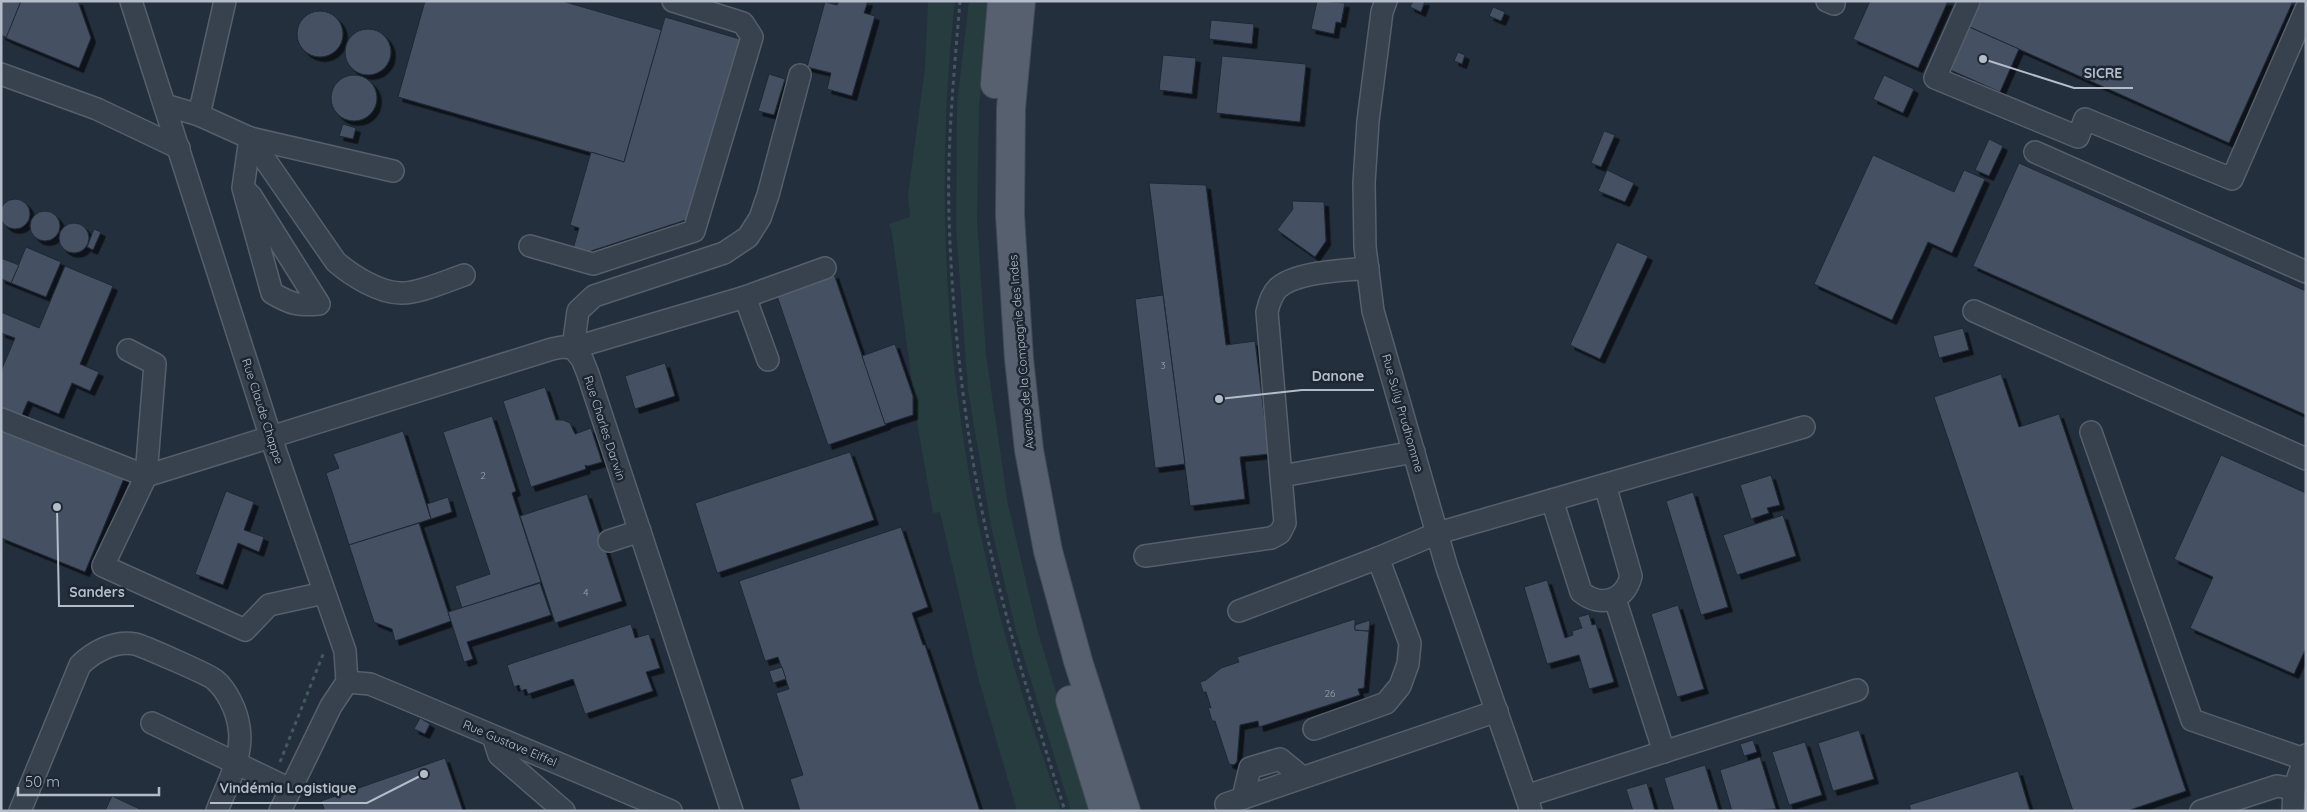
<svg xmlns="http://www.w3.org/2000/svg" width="2307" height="812" font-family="Quicksand,sans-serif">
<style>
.green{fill:#263c3f}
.building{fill:#455162;stroke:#1f2835;filter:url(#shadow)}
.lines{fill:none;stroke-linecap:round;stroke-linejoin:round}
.minor-casing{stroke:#565f6c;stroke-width:24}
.major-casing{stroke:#414a57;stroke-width:30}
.path{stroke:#44595c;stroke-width:3;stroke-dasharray:4 4;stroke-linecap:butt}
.minor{stroke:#38414e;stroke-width:21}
.major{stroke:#56606e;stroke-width:28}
.labels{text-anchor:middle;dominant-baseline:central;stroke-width:5;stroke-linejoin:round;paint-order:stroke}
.number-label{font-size:10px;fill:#98a1af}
.street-label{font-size:12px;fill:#b4bcc9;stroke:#1d2633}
.leader{fill:none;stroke:#b4bcc9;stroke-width:2}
.callout-dot{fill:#b4bcc9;stroke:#1d2633;stroke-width:2}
.callout-label{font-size:14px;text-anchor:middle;font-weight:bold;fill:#b4bcc9;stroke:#1d2633;stroke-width:5;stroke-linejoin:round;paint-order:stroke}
</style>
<defs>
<filter id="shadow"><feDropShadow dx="4.5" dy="4.5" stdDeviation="0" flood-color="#0009"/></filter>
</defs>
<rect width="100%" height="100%" fill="#242f3e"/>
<g class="green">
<path d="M928 1H955C931 214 949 439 1008 645 1023 701 1043 756 1061 811H1017L978 677 940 512 933 513 918 428 892 233 889 224 910 217 908 195 925 68Z"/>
<polygon points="969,1 991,1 979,105 977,221 986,355 1008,505 1038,632 1092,811 1071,811 1017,635 991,526 968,390 956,230 957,104"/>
</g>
<g class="building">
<polygon points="1,1 21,1 7,38 1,35"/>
<polygon points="21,1 78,1 91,38 79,68 6,38"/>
<polygon points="425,1 562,1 662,30 624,162 398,97"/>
<polygon points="839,1 868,1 864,13 875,16 852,96 827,89 831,73 807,67 825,2 837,5"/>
<polygon points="1317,1 1345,3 1341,23 1336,22 1334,34 1311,29"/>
<polygon points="1413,1 1425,1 1421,12 1410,7"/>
<polygon points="1870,1 1948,1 1918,68 1853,39"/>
<polygon points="1978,1 2293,1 2229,143 1967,26"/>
<polygon points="1493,7 1505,12 1501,21 1489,16"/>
<circle cx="320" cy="34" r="23"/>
<polygon points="665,17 740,39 689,219 585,253 573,249 579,228 570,225 591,152 624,162"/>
<polygon points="1211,20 1254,24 1252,44 1209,39"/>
<polygon points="1967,26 2019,49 2000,92 1948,69"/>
<circle cx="368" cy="52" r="23"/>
<polygon points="1458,52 1465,55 1462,64 1454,61"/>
<polygon points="1163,55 1196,58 1192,94 1159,90"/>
<polygon points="1222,56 1306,64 1300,122 1216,113"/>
<polygon points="769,74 785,79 774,115 758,111"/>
<polygon points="1884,75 1914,89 1903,113 1873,99"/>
<circle cx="354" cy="98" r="23"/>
<polygon points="343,124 356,128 353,139 339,136"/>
<polygon points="1604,131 1615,135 1601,167 1591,163"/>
<polygon points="1989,139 2003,146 1989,176 1975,170"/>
<polygon points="1873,155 1954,192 1964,170 1985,179 1952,253 1928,242 1892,320 1814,284"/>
<polygon points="2019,163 2306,291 2306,415 1973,266"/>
<polygon points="1607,170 1634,183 1625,202 1598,191"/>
<polygon points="1149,183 1206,185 1226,345 1255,341 1269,454 1240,457 1245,499 1190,506"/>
<circle cx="15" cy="214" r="15"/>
<polygon points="1292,201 1324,202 1326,241 1315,257 1277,230 1293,209"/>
<circle cx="45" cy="226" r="15"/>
<circle cx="74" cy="238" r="15"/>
<polygon points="94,229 101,232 93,250 87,247"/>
<polygon points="1617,242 1648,256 1600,359 1570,345"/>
<polygon points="26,247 61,262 46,297 11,283"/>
<polygon points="1,258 19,265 11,283 1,279"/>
<polygon points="65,266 113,286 80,364 99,372 90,391 72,383 59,414 28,401 21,417 1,409 1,371 15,338 1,333 1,312 39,328"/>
<polygon points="834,274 886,425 828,445 776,293"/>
<polygon points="1163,295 1185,464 1155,468 1135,299"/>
<polygon points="1963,328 1969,350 1939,358 1933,336"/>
<polygon points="895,344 913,396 913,415 885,424 862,356"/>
<polygon points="665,363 675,396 635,409 625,376"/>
<polygon points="2001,374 2019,427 2059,414 2186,791 2127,811 2073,811 1934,397"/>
<polygon points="545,387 556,420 563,420 570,423 575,434 591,428 602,462 588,466 585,465 586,469 531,487 503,401"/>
<polygon points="492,416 516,491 512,493 541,582 462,608 455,586 490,574 443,432"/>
<polygon points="1,425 125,476 85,572 1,538"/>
<polygon points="403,431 431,519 349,545 326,473 339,468 333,454"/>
<polygon points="850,452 874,520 717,573 695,503"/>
<polygon points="2221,455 2306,493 2306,648 2294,674 2190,628 2213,577 2174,559"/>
<polygon points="1771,475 1780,505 1767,508 1769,513 1751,519 1740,485"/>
<polygon points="226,491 254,502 244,530 264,537 259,552 238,543 223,585 195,574"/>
<polygon points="1693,492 1728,607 1701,615 1666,501"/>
<polygon points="587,494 622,601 555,623 520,516"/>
<polygon points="448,497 452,512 431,519 427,504"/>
<polygon points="1783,515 1796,556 1737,575 1723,535"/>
<polygon points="419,523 451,621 395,641 392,629 374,622 349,545"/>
<polygon points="901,527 928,607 912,613 923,645 925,645 980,811 800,811 790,779 803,775 776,693 789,689 778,657 765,661 739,581"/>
<polygon points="1547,580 1565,638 1573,635 1572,631 1582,628 1578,617 1589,614 1592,625 1596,624 1614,682 1589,689 1579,655 1547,664 1524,587"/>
<polygon points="540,583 551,615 467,642 473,659 464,662 448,612"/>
<polygon points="1678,605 1704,689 1677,697 1651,614"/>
<polygon points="1355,619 1355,630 1369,631 1364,688 1358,689 1360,695 1259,727 1258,721 1240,725 1237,762 1234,765 1229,764 1215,721 1212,721 1208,707 1211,708 1206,692 1203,692 1200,682 1206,680 1221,668 1239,662 1237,657"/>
<polygon points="1370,620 1369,631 1355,630 1355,625"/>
<polygon points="631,624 635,638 649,634 660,668 646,672 653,691 585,714 573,679 528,694 526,689 521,691 519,685 514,687 507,665"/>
<polygon points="782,667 786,679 773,683 769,671"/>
<polygon points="420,718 430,724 425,734 414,729"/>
<polygon points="1859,730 1874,779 1833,791 1818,743"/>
<polygon points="1753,740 1757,752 1744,756 1740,744"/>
<polygon points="1805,742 1822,795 1789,805 1772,752"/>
<polygon points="1760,757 1776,809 1732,811 1720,770"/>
<polygon points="445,758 463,811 325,811 321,801"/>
<polygon points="1705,765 1719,811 1674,811 1664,778"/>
<polygon points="2018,771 2030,811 1911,811 1909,805"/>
<polygon points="1647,783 1655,811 1633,811 1626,789"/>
<polygon points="112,796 144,811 105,811"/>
</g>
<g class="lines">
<defs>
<g id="minor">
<polyline points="131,1 271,438 345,651 347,682 331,706 280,811"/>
<polyline points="1386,1 1382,12 1368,121 1364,183 1365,247 1373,311 1447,568 1531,811"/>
<polyline points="1827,1 1834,4"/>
<polyline points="1969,1 1935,78 2078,137 2085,119 2232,179 2306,9"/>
<polyline points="1,74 97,109 179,148"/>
<polyline points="800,75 768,195 760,218 748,237 724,253 594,296 578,311 573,348 745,297 825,268"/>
<polyline points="165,105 199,115 250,138 393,171"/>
<polyline points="199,115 225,1"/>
<path d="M250 138 336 262C351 275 379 293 401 293 417 294 447 281 464 275"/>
<polyline points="2035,152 2306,272"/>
<path d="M243 188 251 196 319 304C298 306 291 304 272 293L243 188 250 138"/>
<polyline points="530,246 593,264 694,231 752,37 743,23 673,1"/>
<polyline points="745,297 768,360"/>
<polyline points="1974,311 2306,459"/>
<polyline points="128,350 155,364 146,476 103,566 245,630 269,605 324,593"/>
<polyline points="1,419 146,476 552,349 562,347 573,348 582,359 588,374 732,811"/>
<polyline points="2091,432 2192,720 2304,759"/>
<polyline points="1282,476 1414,452"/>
<path d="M1552 500 1581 592C1601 608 1625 601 1631 576L1605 485"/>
<polyline points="609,541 640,531"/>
<path d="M1145 556 1271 538 1280 533 1285 523 1267 312C1269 303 1272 294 1278 288 1297 271 1343 271 1368 268"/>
<polyline points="1615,599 1664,752"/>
<polyline points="1239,611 1378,558 1438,533 1804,427"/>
<polyline points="347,682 370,684 399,696 671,811"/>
<polyline points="152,723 290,789"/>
<polyline points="1314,729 1386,703 1400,686 1408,664 1410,643 1378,558"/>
<polyline points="493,736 499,755 564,811"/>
<polyline points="1526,796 1857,690"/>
<polyline points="1243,798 1250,768 1280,759 1302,777"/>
<polyline points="1226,804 1497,711"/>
<path d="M20 811 80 665C93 652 115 640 135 644 143 646 210 675 215 680 227 690 237 711 239 727 244 756 227 784 217 811"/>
<polyline points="2201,811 2277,786 2294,789"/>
<polyline points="2293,811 2294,789 2306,755"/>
</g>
<g id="major">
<polyline points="1021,1 1011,108 1010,215 1019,359 1029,450 1048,551 1078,661 1126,811"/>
<polyline points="995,84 1002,1"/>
<polyline points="1070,700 1104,811"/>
</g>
</defs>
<use href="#minor" class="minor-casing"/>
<use href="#major" class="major-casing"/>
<g class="path">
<path d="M960 1C954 73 947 144 949 216 952 322 966 441 989 544 1009 635 1037 723 1065 811"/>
<polyline points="280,762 324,652"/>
</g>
<use href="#minor" class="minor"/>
<use href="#major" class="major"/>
</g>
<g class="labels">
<g class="number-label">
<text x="1163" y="365">3</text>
<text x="483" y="475">2</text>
<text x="586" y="592">4</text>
<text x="1330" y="693">26</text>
</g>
<g class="street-label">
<text transform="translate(1021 352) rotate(-95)">Avenue de la Compagnie des Indes</text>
<text transform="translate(263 411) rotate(72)">Rue Claude Chappe</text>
<text transform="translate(1403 413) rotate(74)">Rue Sully Prudhomme</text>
<text transform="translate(605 428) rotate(72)">Rue Charles Darwin</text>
<text transform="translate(510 743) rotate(23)">Rue Gustave Eiffel</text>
</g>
</g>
<path class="leader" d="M1983 59L2074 88H2133M1219 399L1302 390H1374M57 507L59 606H134M424 774L367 803H210"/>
<g class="callout-dot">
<circle cx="1983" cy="59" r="5"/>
<circle cx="1219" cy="399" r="5"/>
<circle cx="57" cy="507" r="5"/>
<circle cx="424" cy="774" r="5"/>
</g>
<g class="callout-label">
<text x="2103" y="78">SICRE</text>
<text x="1338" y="381">Danone</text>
<text x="97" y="597">Sanders</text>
<text x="288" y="793">Vindémia Logistique</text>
</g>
<rect width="2307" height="812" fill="none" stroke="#b4bcc9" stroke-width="5"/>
<path d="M18 787v8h141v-8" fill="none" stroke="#b4bcc9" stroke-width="2.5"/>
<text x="25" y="787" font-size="15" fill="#b4bcc9" stroke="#1d2633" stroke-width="4" paint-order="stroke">50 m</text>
</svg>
